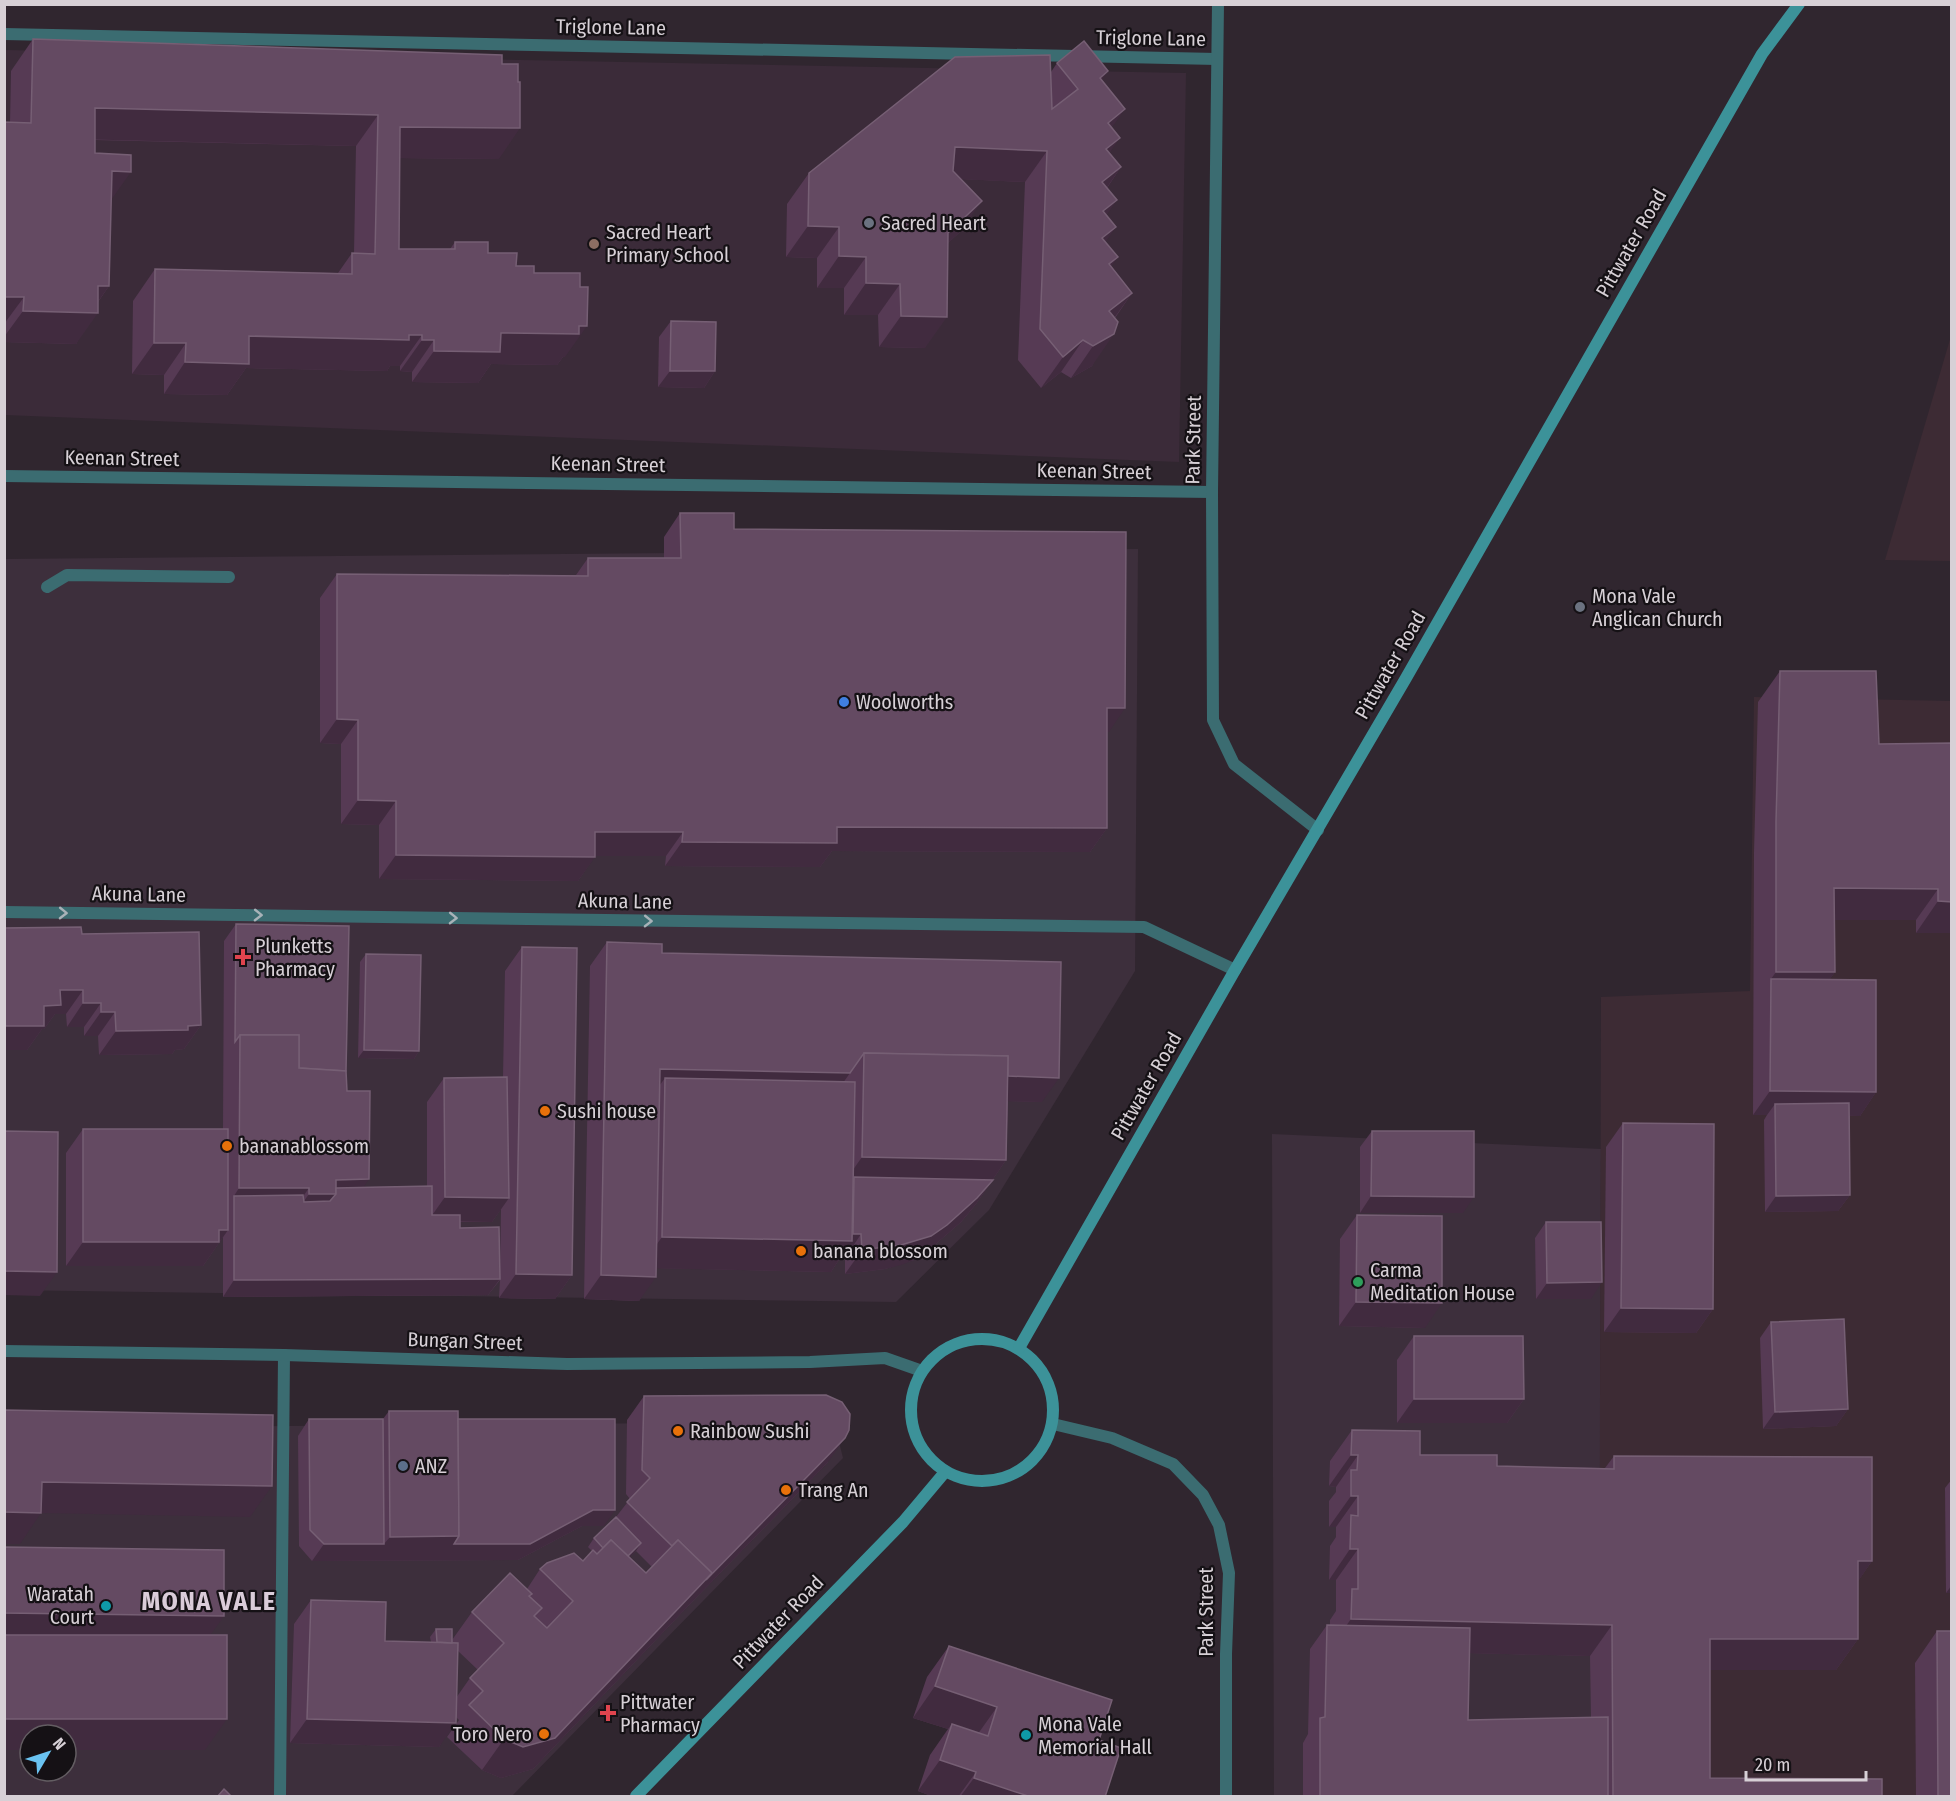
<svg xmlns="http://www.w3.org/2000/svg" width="1956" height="1801" font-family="'Fira Sans Condensed',sans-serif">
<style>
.commercial{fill:#3d2f3c;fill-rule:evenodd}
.industrial{fill:#3d2b34}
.built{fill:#3b2b39}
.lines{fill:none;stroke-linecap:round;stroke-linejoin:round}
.service{stroke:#3b6c71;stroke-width:12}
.minor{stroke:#3b6c71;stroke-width:12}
.tertiary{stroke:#3b6c71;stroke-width:12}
.secondary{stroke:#3c9299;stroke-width:12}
.wall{fill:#563a54;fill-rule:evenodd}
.shaded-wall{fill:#412b3f}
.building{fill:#644a62;stroke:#765f74;stroke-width:1.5}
.oneway{stroke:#a8b2b8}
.worship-dot{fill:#6b7280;stroke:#151115;stroke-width:2}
.education-dot{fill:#8d6e63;stroke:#151115;stroke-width:2}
.shop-dot{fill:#3f7fe0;stroke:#151115;stroke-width:2}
.health-dot{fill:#e0444e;stroke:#151115;stroke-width:2}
.food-dot{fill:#e8710a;stroke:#151115;stroke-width:2}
.leisure-dot{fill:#2e9e5b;stroke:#151115;stroke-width:2}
.service-dot{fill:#5c6f8a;stroke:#151115;stroke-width:2}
.culture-dot{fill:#0f9aa8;stroke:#151115;stroke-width:2}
.labels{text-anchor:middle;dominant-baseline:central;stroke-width:4.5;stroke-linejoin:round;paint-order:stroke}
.street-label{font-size:20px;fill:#d7d0d6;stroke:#151115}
.poi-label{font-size:20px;fill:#d7d0d6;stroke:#151115;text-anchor:start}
.district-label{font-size:26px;font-weight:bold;letter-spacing:1.5px;fill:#daccd9;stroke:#151115}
</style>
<rect width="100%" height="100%" fill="#30262f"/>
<g class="commercial">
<polygon points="1138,549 1135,971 989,1210 896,1302 5,1290 5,559"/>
<polygon points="1272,1134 1601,1149 1599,1796 1274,1796"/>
<path d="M834 1422 843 1458 512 1796H5L4 1428ZM30 1735H66V1771H30Z"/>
</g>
<g class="industrial">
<polygon points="1951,336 1951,561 1885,560"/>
<polygon points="1754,697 1951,701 1951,1796 1599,1796 1601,997 1750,991"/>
</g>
<polygon class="built" points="5,50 1186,73 1179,462 5,415"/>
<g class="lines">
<g class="service">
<polyline points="4,34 1217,59"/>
<polyline points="47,587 67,575 229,577"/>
<polyline points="280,1796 284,1355"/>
</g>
<g class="minor">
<polyline points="4,476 1212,492"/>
<polyline points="4,912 1144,927 1235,970"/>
<polyline points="4,1351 284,1355 567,1364 810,1362 885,1358 922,1371"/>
<polyline points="1053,1424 1112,1438 1173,1464 1203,1495 1219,1525 1229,1573 1226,1654 1226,1796"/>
</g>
<polyline class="tertiary" points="1218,4 1212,492 1213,720 1234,764 1318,830"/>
<g class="secondary">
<circle cx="982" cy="1410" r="71"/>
<polyline points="1019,1348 1235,970 1406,678 1762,54 1799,4"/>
<polyline points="636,1796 903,1522 945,1472"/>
</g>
</g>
<g class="wall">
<polygon points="33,39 502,55 499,159 400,158 399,249 450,249 455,242 488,253 516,266 534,273 565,357 563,357 557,365 491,364 478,383 412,382 412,372 400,371 400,366 390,366 387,371 246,368 227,395 164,394 164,375 132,374 133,301 155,269 338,273 352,253 354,253 356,146 95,140 95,153 111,200 109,286 98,302 76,344 4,342 4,122 10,123 11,71"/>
<polygon points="1057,63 1102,80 1112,128 1110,153 1121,167 1107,188 1105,242 1111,266 1132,293 1115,318 1092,366 1071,378 1061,372 1041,388 1018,360 1025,182 962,179 960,232 948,243 925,348 879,347 878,315 844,315 844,288 817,288 817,258 786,257 787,204 809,173 1051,72"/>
<polygon points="671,321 715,371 704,388 658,387 659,337"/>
<polygon points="680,513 734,529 1109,732 1107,732 1107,828 1090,852 832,851 820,867 665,866 666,856 595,856 578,881 379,879 379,825 341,824 341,744 320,743 320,598 337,574 576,575 588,558 664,558 664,537"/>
<polygon points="1780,671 1879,744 1952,743 1952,933 1916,933 1916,920 1834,920 1835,972 1829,980 1876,1092 1860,1116 1850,1116 1850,1195 1838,1211 1765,1212 1764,1120 1767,1115 1753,1115 1754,853 1758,702"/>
<path d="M236 924 346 1071 347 1091 364 1187 427 1186V1102L444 1078 503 1077 505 971 522 947 572 1275 555 1299 499 1298 500 1280 488 1295 223 1297V1237L203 1266H66V1153L83 1129H223L224 941ZM501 1209 500 1270 460 1228V1222H492Z"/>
<polygon points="4,928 82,934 201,1025 184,1049 175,1050 172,1054 99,1055 98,1036 84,1036 84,1027 67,1027 66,1014 55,1014 44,1029 42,1029 27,1050 4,1050"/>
<polygon points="607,942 662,953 1042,1102 1008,1101 1006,1160 976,1204 961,1222 930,1249 914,1260 885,1269 845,1274 845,1258 840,1258 831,1272 656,1268 639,1301 584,1299 590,966"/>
<polygon points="366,954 419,1051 414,1059 358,1058 360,962"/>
<polygon points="1623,1123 1713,1309 1696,1333 1604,1332 1606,1147"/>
<polygon points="1372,1131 1463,1213 1360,1213 1360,1147"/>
<polygon points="1357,1215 1425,1328 1339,1326 1340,1239"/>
<polygon points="1546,1222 1591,1299 1536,1299 1535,1238"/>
<polygon points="1771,1322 1848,1409 1836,1426 1763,1429 1760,1338"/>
<polygon points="1414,1336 1524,1399 1507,1423 1397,1423 1397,1360"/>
<path d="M644 1396 828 1462 690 1604 533 1769 501 1778 482 1770 447 1737 459 1720 456 1717 439 1747 290 1743 294 1624 311 1600 385 1641 431 1642 430 1637 436 1629 452 1640 472 1612 527 1589 540 1569 583 1561 592 1551 588 1547 594 1538 616 1517 630 1499 626 1494 627 1420ZM636 1551 652 1567 646 1573 629 1557ZM458 1651 478 1670 470 1678 456 1698Z"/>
<polygon points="389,1411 458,1419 604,1526 582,1526 518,1560 312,1561 299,1546 298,1436 309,1419 383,1419"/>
<path d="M1352 1430 1420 1455 1497 1466 1605 1468 1614 1456 1872 1561 1858 1581V1639L1836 1670H1710V1778L1882 1797H1303V1743L1308 1734 1310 1649 1327 1625H1330V1620L1336 1611V1580H1329L1330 1546 1336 1537V1527H1329V1501L1336 1492V1487L1329 1486 1330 1461ZM1469 1653 1590 1656 1591 1718 1468 1720Z"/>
<polygon points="1952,1479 1952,1593 1946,1593 1945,1488"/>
<polygon points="1937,1631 1952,1797 1916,1797 1915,1663"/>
<polygon points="949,1646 1099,1740 1105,1797 934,1797 918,1791 930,1755 948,1729 913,1718 927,1677"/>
</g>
<g class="shaded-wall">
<polygon points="1108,71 1086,102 1100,78"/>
<polygon points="95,108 378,115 356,146 73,139"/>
<polygon points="1125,109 1103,140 1108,123"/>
<polygon points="400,127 520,128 499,159 378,158"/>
<polygon points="1120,138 1098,169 1106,149"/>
<polygon points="955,147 1047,151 1025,182 933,178"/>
<polygon points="1121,167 1099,199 1102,182"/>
<polygon points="112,171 131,172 109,203"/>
<polygon points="1117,200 1095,232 1103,211"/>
<polygon points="982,201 960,232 926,264 948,233"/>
<polygon points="808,226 839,227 817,258 786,257"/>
<polygon points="1116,227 1094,258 1102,238"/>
<polygon points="839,256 866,257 844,288 817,288"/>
<polygon points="1118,257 1096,288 1109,264"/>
<polygon points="866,283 900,284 878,315 844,315"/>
<polygon points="98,286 109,286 90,313 98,313 76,344 4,342 4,337 23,311"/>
<polygon points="1132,293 1110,324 1109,311"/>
<polygon points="4,297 24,297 4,324"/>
<polygon points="901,316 947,317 925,348 879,347"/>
<polygon points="579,326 587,326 565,357 563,357 557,365 491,364 478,383 412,382 434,351 501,333"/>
<polygon points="1114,334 1092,366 1071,378 1093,346"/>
<polygon points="422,335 400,366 390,366 387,371 246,368 227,395 164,394 185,362 249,336"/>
<polygon points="422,340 434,340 412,372 400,371"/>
<polygon points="1083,340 1061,372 1041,388 1063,357"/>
<polygon points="154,343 186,343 164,375 132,374"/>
<polygon points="670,371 715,371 704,388 658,387"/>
<polygon points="1107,708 1125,708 1109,732 1090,732"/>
<polygon points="337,719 358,720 341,744 320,743"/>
<polygon points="358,800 396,801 379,825 341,824"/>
<polygon points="837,827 1107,828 1090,852 832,851 820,867 665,866 682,842"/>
<polygon points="595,832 683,832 666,856 579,856"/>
<polygon points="396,855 595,857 578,881 379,879"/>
<polygon points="1834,888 1938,889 1916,920 1812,920"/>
<polygon points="1938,901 1952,902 1952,933 1916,933"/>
<polygon points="1776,972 1835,972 1813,1003 1771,979"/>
<polygon points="60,990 83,990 66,1014 55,1014 44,1029 42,1029 27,1050 4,1050 4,1026 44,1006"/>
<polygon points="83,1003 101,1003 84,1027 67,1027"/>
<polygon points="101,1012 115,1012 98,1036 84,1036"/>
<polygon points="201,1025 184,1049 175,1050 172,1054 99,1055 116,1031"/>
<polygon points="364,1050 419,1051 414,1059 358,1058"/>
<polygon points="660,1069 850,1073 833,1097 665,1078 654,1093"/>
<polygon points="864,1073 1059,1078 1042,1102 863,1098"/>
<polygon points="1770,1091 1876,1092 1860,1116 1775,1115 1775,1104 1767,1115 1753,1115"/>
<polygon points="862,1157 1006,1160 976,1204 961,1222 930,1249 914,1260 901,1265 885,1269 845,1274 862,1250 971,1204 848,1177"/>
<polygon points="369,1179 353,1203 292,1218 309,1194 336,1180"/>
<polygon points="239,1188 309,1188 292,1212 234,1196"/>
<polygon points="1850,1195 1838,1211 1765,1212 1776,1196"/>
<polygon points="1371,1196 1474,1197 1463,1213 1360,1213"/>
<polygon points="445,1197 509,1198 492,1222 428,1221"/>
<polygon points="219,1230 228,1230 203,1266 66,1266 83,1242"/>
<polygon points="848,1233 861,1234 845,1258 840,1258 831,1272 640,1268 662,1237"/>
<polygon points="4,1271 57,1272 40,1296 4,1295"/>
<polygon points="516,1274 572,1275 555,1299 499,1298"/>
<polygon points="601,1275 656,1277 639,1301 584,1299"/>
<polygon points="500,1279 488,1295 223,1297 234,1280"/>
<polygon points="1602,1282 1591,1299 1536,1299 1547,1283"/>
<polygon points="1356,1302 1442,1303 1425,1328 1339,1326"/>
<polygon points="1621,1308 1713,1309 1696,1333 1604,1332"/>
<polygon points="1414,1399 1524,1399 1507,1423 1397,1423"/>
<polygon points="1848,1409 1836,1426 1763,1429 1775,1412"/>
<polygon points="845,1438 828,1462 690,1604 533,1769 501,1778 482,1770 504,1739 712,1573"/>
<polygon points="1351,1455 1358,1455 1336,1487 1329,1486"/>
<polygon points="42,1482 272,1486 250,1517 41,1513 20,1544 4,1544 4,1512"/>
<polygon points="1351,1496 1358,1496 1336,1527 1329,1527"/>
<polygon points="593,1510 615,1510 604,1526 582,1526 518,1560 312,1561 324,1544 384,1544 390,1537"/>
<polygon points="641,1543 636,1551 613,1573 618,1565"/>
<polygon points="1350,1549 1358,1549 1336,1580 1329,1580"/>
<polygon points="1858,1561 1872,1561 1850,1593"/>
<polygon points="1952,1585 1952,1593 1946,1593"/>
<polygon points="4,1613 224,1616 207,1640 4,1637"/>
<polygon points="1351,1619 1612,1625 1590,1656 1329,1650"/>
<polygon points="1710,1639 1858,1639 1836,1670 1688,1670"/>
<polygon points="935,1686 997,1707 975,1738 952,1724 948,1729 913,1718"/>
<polygon points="4,1719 227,1719 205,1750 66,1750 66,1735 30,1735 30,1750 4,1750"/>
<polygon points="307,1719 456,1723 439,1747 290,1743"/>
<polygon points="940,1760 976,1772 958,1797 934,1797 918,1791"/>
<polygon points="974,1778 1031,1797 960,1797"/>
</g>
<g class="building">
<polygon points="33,39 502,55 502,64 518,64 518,82 520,82 520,128 400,127 399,249 455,249 455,242 488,242 488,253 517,253 516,266 534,266 534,273 580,273 580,287 588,287 587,326 579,326 579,334 501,333 500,352 434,351 434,340 422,340 422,335 409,335 409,340 249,336 249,364 185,362 186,343 154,343 155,269 352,274 352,253 375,254 378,115 95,108 95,153 131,155 131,172 112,171 109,286 98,286 98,313 23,311 24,297 4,297 4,122 31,123"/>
<polygon points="1084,41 1108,71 1100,78 1125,109 1108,123 1120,138 1106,149 1121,167 1102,182 1117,200 1103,211 1116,227 1102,238 1118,257 1109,264 1132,293 1109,311 1118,322 1114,334 1093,346 1083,340 1063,357 1040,329 1047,151 955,147 953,171 982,201 948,233 947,317 901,316 900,284 866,283 866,257 839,256 839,227 808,226 809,173 955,57 1050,55 1052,109 1078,89 1057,63"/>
<polygon points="671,321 716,322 715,371 670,371"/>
<polygon points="680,513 734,513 734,529 1126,532 1125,708 1107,708 1107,828 837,827 837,843 682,842 683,832 595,832 595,857 396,855 396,801 358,800 358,720 337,719 337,574 588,576 588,558 681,558"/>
<polygon points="1780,671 1876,671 1879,744 1952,743 1952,902 1938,901 1938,889 1834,888 1835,972 1776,972 1776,822"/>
<polygon points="236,924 349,926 346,1071 299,1068 299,1035 240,1035 235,1042"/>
<polygon points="81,927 82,934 199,932 201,1025 188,1026 188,1030 116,1031 115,1012 101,1012 101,1003 83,1003 83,990 60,990 61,1005 44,1006 44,1026 4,1026 4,928"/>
<polygon points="607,942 662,944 662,953 1061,962 1059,1078 1008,1076 1008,1056 864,1053 850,1073 660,1069 656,1277 601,1275"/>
<polygon points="522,947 577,948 572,1275 516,1274"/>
<polygon points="366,954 421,955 419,1051 364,1050"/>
<polygon points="1771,979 1876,980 1876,1092 1770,1091"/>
<polygon points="240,1035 299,1035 299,1068 346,1071 347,1091 370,1091 369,1179 336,1180 336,1194 309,1194 309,1188 239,1188"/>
<polygon points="864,1053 1008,1056 1006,1160 862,1157"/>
<polygon points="507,1077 509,1198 445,1197 444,1078"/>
<polygon points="665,1078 855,1082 852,1241 662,1237"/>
<polygon points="1849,1103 1850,1195 1776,1196 1775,1104"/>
<polygon points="1623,1123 1714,1124 1713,1309 1621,1308"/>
<polygon points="83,1129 228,1129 228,1230 219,1230 219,1242 83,1242"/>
<polygon points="4,1131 58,1132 57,1272 4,1271"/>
<polygon points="1372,1131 1474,1131 1474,1197 1371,1196"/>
<polygon points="854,1177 993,1180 977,1198 947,1225 931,1236 901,1245 862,1250 861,1234 853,1234"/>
<polygon points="432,1186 432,1215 460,1215 460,1228 499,1227 500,1279 234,1280 234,1196 303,1195 304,1202 330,1201 336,1194 336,1188"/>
<polygon points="1357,1215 1442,1216 1442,1303 1356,1302"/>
<polygon points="1546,1222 1601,1222 1602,1282 1547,1283"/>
<polygon points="1844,1319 1848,1409 1775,1412 1771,1322"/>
<polygon points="1414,1336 1523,1336 1524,1399 1414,1399"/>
<polygon points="826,1395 842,1402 850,1414 849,1430 845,1438 706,1580 712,1573 678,1540 672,1546 627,1502 650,1478 642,1470 644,1396"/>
<polygon points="4,1410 273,1415 272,1486 42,1482 41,1513 4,1512"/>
<polygon points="389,1411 458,1411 459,1536 390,1537"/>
<polygon points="309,1419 383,1419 384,1544 324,1544 310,1530"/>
<polygon points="458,1419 615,1419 615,1510 593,1510 530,1544 454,1544 459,1536"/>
<polygon points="1352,1430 1420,1431 1420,1455 1497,1455 1497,1466 1614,1469 1614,1456 1872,1457 1872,1561 1858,1561 1858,1639 1710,1639 1710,1778 1882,1779 1882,1797 1613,1797 1612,1625 1351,1619 1352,1589 1358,1589 1358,1549 1350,1549 1351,1515 1358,1516 1358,1496 1351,1496 1351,1470 1357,1470 1358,1455 1351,1455"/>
<polygon points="616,1517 641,1543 628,1556 611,1540 603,1548 594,1538"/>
<polygon points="611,1540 646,1573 678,1540 712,1573 555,1738 523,1747 504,1739 469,1705 483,1691 470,1678 504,1643 472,1612 510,1573 532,1594 529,1596 542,1608 534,1616 547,1628 573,1601 540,1569 547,1563 574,1553 583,1561 593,1550 597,1554"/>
<polygon points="4,1547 224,1550 224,1616 4,1613"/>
<polygon points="311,1600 386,1602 385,1641 458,1643 456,1723 307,1719"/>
<polygon points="1327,1625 1470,1628 1468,1720 1608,1717 1608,1797 1320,1797 1320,1718 1325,1717"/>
<polygon points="436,1629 452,1629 452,1643 437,1642"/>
<polygon points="1937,1631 1952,1631 1952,1797 1938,1797"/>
<rect x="4" y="1635" width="223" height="84"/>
<polygon points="949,1646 1112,1700 1099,1740 1121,1748 1105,1797 1031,1797 974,1778 976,1772 940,1760 952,1724 988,1736 997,1707 935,1686"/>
<polygon points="224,1789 232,1797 217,1797"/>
</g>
<defs><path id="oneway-chevron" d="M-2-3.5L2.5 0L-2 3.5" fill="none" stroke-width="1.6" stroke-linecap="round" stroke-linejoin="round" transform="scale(1.5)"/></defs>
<g class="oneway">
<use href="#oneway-chevron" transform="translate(63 913) rotate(1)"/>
<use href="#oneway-chevron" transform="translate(258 915) rotate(1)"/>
<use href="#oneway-chevron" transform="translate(453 918) rotate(1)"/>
<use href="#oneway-chevron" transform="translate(648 921) rotate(1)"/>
</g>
<g class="worship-dot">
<circle cx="869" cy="223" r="6"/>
<circle cx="1580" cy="607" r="6"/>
</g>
<circle class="education-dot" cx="594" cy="244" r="6"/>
<circle class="shop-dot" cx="844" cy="702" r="6"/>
<g class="health-dot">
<path d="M240 948h6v6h6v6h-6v6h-6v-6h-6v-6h6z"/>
<path d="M605 1704h6v6h6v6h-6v6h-6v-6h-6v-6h6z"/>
</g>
<g class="food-dot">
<circle cx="545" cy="1111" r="6"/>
<circle cx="227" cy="1146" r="6"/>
<circle cx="801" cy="1251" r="6"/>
<circle cx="678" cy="1431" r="6"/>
<circle cx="786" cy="1490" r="6"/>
<circle cx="544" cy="1734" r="6"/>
</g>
<circle class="leisure-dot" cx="1358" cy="1282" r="6"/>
<circle class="service-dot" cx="403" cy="1466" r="6"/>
<g class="culture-dot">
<circle cx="106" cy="1606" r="6"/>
<circle cx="1026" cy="1735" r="6"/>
</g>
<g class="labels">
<g class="street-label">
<text transform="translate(611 27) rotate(1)">Triglone Lane</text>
<text transform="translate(1151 38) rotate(1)">Triglone Lane</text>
<text transform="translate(1631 243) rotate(-60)">Pittwater Road</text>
<text transform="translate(1193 440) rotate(-89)">Park Street</text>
<text transform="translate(122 458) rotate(1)">Keenan Street</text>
<text transform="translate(608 464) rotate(1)">Keenan Street</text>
<text transform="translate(1094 471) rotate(1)">Keenan Street</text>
<text transform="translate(1390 665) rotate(-60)">Pittwater Road</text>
<text transform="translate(139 894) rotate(1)">Akuna Lane</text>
<text transform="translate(625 901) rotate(1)">Akuna Lane</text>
<text transform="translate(1146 1086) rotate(-60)">Pittwater Road</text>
<text transform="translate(465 1341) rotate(2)">Bungan Street</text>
<text transform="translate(1206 1612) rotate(-90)">Park Street</text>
<text transform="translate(778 1622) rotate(-46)">Pittwater Road</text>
</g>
<g class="poi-label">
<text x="881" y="223">Sacred Heart</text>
<text x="606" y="232">Sacred Heart<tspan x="606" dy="23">Primary School</tspan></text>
<text x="1592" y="596">Mona Vale<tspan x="1592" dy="23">Anglican Church</tspan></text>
<text x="856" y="702">Woolworths</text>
<text x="255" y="946">Plunketts<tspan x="255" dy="23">Pharmacy</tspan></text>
<text x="557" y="1111">Sushi house</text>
<text x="239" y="1146">bananablossom</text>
<text x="813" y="1251">banana blossom</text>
<text x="1370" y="1270">Carma<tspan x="1370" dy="23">Meditation House</tspan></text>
<text x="690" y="1431">Rainbow Sushi</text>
<text x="415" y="1466">ANZ</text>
<text x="798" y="1490">Trang An</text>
<text x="94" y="1594" text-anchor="end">Waratah<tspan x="94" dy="23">Court</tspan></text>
<text x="620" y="1702">Pittwater<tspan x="620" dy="23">Pharmacy</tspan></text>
<text x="1038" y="1724">Mona Vale<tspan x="1038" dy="23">Memorial Hall</tspan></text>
<text x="532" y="1734" text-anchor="end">Toro Nero</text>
</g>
<g class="district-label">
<text x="209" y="1601">MONA VALE</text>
</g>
</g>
<rect width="1956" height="1801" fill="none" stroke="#d7d0d6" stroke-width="12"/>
<g transform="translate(48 1753) rotate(51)"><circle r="28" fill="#151115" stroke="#635d62" stroke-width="1.5"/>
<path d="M0-4.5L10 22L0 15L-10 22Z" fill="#6ac3f1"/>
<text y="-9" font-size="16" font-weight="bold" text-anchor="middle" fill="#d7d0d6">N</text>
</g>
<path d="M1746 1771v9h120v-9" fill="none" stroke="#d7d0d6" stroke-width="3"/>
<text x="1755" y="1771" font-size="18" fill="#d7d0d6" stroke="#151115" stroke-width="4.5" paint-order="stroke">20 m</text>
</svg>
